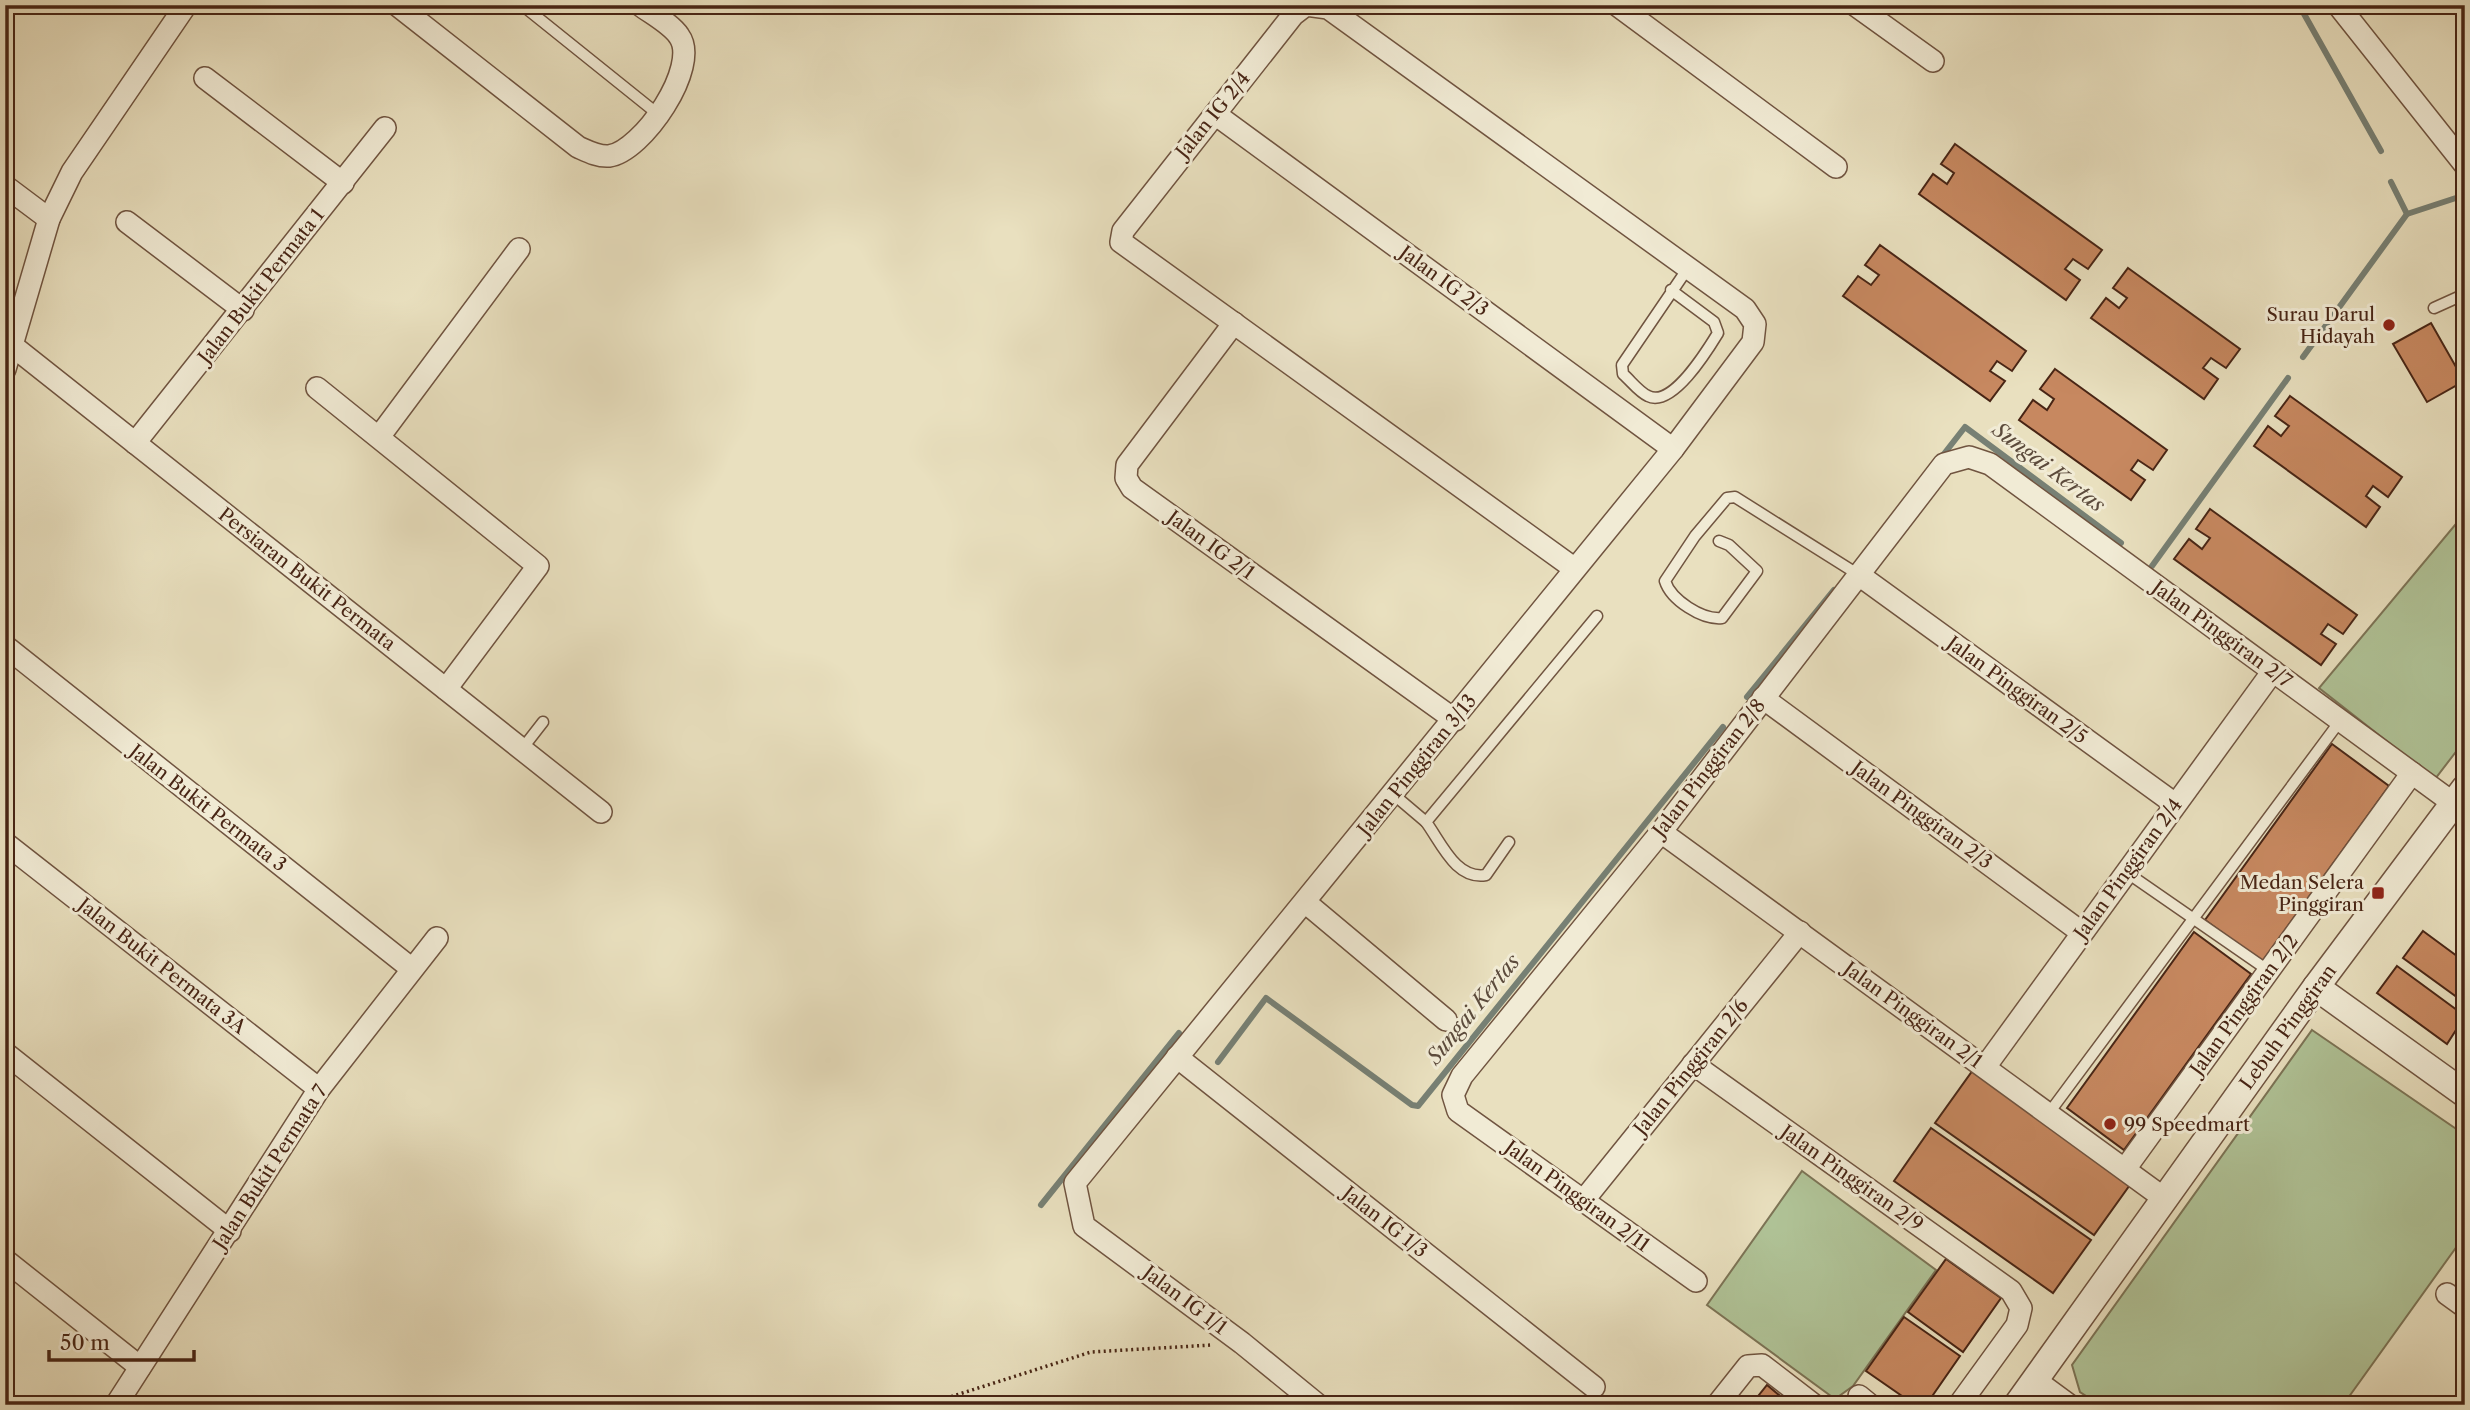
<svg xmlns="http://www.w3.org/2000/svg" width="2470" height="1410" font-family="'Libre Caslon Text',serif">
<style>
.green{fill:#b0c397;stroke:#7c7456;stroke-width:2}
.lines{fill:none;stroke-linecap:round;stroke-linejoin:round}
.stream{stroke:#778074;stroke-width:6}
.building{fill:#c78860;stroke:#482515;stroke-width:2}
.service-casing{stroke:#705440;stroke-width:13}
.minor-casing{stroke:#705440;stroke-width:24}
.tertiary-casing{stroke:#705440;stroke-width:29}
.path{stroke:#482515;stroke-width:3.5;stroke-dasharray:2 3.5;stroke-linecap:butt}
.service{stroke:#f1ebd5;stroke-width:10}
.minor{stroke:#f1ebd5;stroke-width:21}
.tertiary{stroke:#f1ebd5;stroke-width:26}
.poi-dot{fill:#8f2418;stroke:#f1ebd5;stroke-width:2.5}
.labels{text-anchor:middle;dominant-baseline:central;stroke-width:6;stroke-linejoin:round;paint-order:stroke}
.street-label{font-size:19px;fill:#482515;stroke:#f1ebd5}
.poi-label{font-size:19px;fill:#482515;stroke:#f1ebd5;text-anchor:end}
.water-label{font-size:21px;font-style:italic;fill:#5c4b3c;stroke:#f1ebd5}
</style>
<rect width="100%" height="100%" fill="#e9e0bf"/>
<filter id="stains"><feTurbulence type="fractalNoise" baseFrequency=".00286" numOctaves="4"/><feColorMatrix values="0 0 0 0 .2 0 0 0 0 .09 0 0 0 0 .02 0 0 0 .5 -.17"/></filter>
<radialGradient id="worn" r=".72"><stop offset=".6" stop-color="#630" stop-opacity="0"/><stop offset="1" stop-color="#630" stop-opacity=".3"/></radialGradient>
<g class="green">
<polygon points="2465,513 2465,740 2435,779 2319,688"/>
<polygon points="2312,1030 2465,1135 2465,1235 2343,1405 2100,1405 2080,1392 2072,1365"/>
<polygon points="1802,1171 1936,1270 1853,1386 1835,1399 1707,1305"/>
</g>
<g class="lines">
<g class="stream">
<polyline points="2299,5 2381,151"/>
<polyline points="2391,182 2407,214"/>
<polyline points="2303,357 2407,214 2465,195"/>
<polyline points="1940,459 1965,427 2121,543"/>
<polyline points="2152,566 2288,378"/>
<polyline points="1747,697 1834,590"/>
<polyline points="1218,1062 1266,998 1412,1105 1418,1106 1723,727"/>
<polyline points="1041,1205 1179,1033"/>
</g>
</g>
<g class="building">
<polygon points="1955,144 2102,250 2088,269 2073,259 2065,269 2080,280 2066,300 1919,194 1933,174 1947,184 1954,173 1941,164"/>
<polygon points="1880,245 2026,351 2012,371 1997,361 1990,371 2005,381 1990,401 1843,296 1858,276 1871,285 1879,275 1865,265"/>
<polygon points="2128,268 2240,349 2226,368 2211,358 2203,368 2218,379 2204,399 2091,318 2106,298 2119,308 2127,298 2113,288"/>
<polygon points="2431,323 2464,381 2427,402 2393,344"/>
<polygon points="2055,369 2167,450 2153,470 2138,460 2131,470 2145,480 2131,500 2019,420 2033,400 2047,410 2054,399 2040,389"/>
<polygon points="2290,396 2402,477 2388,497 2373,486 2366,496 2380,507 2366,527 2254,446 2268,426 2281,436 2289,426 2275,416"/>
<polygon points="2210,509 2357,615 2343,634 2328,624 2321,634 2336,644 2321,665 2174,559 2189,539 2202,549 2210,538 2196,529"/>
<polygon points="2332,744 2389,786 2262,962 2205,920"/>
<polygon points="2423,931 2465,962 2465,1003 2403,958"/>
<polygon points="2194,932 2251,974 2124,1150 2067,1108"/>
<polygon points="2397,966 2465,1016 2447,1044 2377,993"/>
<polygon points="1973,1070 2132,1182 2094,1235 1935,1123"/>
<polygon points="1931,1128 2091,1240 2053,1293 1894,1181"/>
<polygon points="1946,1259 2001,1298 1963,1352 1908,1312"/>
<polygon points="1904,1317 1960,1356 1926,1405 1915,1405 1866,1371"/>
<polygon points="1767,1385 1791,1405 1751,1405"/>
</g>
<g class="lines">
<defs>
<g id="service">
<polyline points="522,5 659,115"/>
<path d="M1671 290 1714 322 1718 333C1707 351 1672 408 1648 396 1639 392 1631 381 1623 374L1622 365 1688 268"/>
<polyline points="2434,308 2465,294"/>
<path d="M1719 541 1729 545 1757 571 1722 618C1702 620 1671 600 1665 581L1695 536 1727 498 1735 497 1859 575"/>
<polyline points="522,749 543,722"/>
<polyline points="1393,794 1426,822"/>
<path d="M1509 842 1486 875C1456 880 1442 844 1426 822L1597 616"/>
<polyline points="2126,872 2269,971"/>
<polyline points="2049,1113 2340,721"/>
</g>
<g id="minor">
<path d="M397 5 578 147C587 151 598 157 609 156 642 152 701 66 679 36 671 24 652 14 640 5"/>
<polyline points="1617,5 1836,167"/>
<polyline points="1855,5 1933,61"/>
<polyline points="2338,5 2465,165"/>
<polyline points="205,78 343,183"/>
<polyline points="1215,114 1673,449"/>
<polyline points="5,186 49,219"/>
<polyline points="127,222 243,310"/>
<polyline points="1234,323 1127,465 1126,478 1132,488 1455,720"/>
<polyline points="14,347 601,812"/>
<polyline points="5,369 49,219 72,172 186,5"/>
<polyline points="317,388 538,566 446,689"/>
<polyline points="379,437 519,249"/>
<polyline points="135,443 385,128"/>
<polyline points="1859,575 2175,804"/>
<polyline points="5,646 412,969"/>
<polyline points="1763,698 2081,932"/>
<polyline points="1661,832 2165,1199"/>
<polyline points="5,843 319,1089"/>
<polyline points="1305,902 1446,1020"/>
<polyline points="5,1053 230,1231"/>
<polyline points="1177,1057 1594,1387"/>
<polyline points="1693,1064 2011,1291 2021,1308 2017,1325 1959,1405"/>
<polyline points="1985,1067 2273,671"/>
<polyline points="2125,1169 2412,773"/>
<polyline points="1583,1201 1800,932"/>
<polyline points="5,1260 140,1367"/>
<polyline points="1696,1281 1458,1111 1453,1095 1462,1076 1661,832 1944,464 1969,457 1990,464 2453,803"/>
<polyline points="2447,1294 2465,1307"/>
<polyline points="2035,1380 2069,1405"/>
<polyline points="1859,1396 1870,1405"/>
<polyline points="116,1405 319,1089 437,938"/>
<polyline points="1318,1405 1242,1343 1084,1226 1075,1183 1673,449 1753,342 1755,324 1745,309 1328,8 1306,5 1293,15 1123,231 1121,242 1575,569"/>
<polyline points="1717,1405 1748,1366 1762,1365 1814,1405"/>
</g>
<g id="tertiary">
<polyline points="2316,987 2465,1094"/>
<polyline points="2017,1405 2316,987 2465,788"/>
</g>
</defs>
<use href="#service" class="service-casing"/>
<use href="#minor" class="minor-casing"/>
<use href="#tertiary" class="tertiary-casing"/>
<polyline class="path" points="925,1405 1091,1352 1212,1345"/>
<use href="#service" class="service"/>
<use href="#minor" class="minor"/>
<use href="#tertiary" class="tertiary"/>
</g>
<g class="poi-dot">
<circle cx="2389" cy="325" r="7"/>
<rect x="2371" y="886" width="14" height="14" rx="3.5"/>
<circle cx="2110" cy="1124" r="7"/>
</g>
<g class="labels">
<g class="street-label">
<text transform="translate(1213 115) rotate(-51)">Jalan IG 2/4</text>
<text transform="translate(1444 281) rotate(36)">Jalan IG 2/3</text>
<text transform="translate(261 286) rotate(-52)">Jalan Bukit Permata 1</text>
<text transform="translate(1211 545) rotate(36)">Jalan IG 2/1</text>
<text transform="translate(307 579) rotate(38)">Persiaran Bukit Permata</text>
<text transform="translate(2222 634) rotate(36)">Jalan Pinggiran 2/7</text>
<text transform="translate(2017 690) rotate(36)">Jalan Pinggiran 2/5</text>
<text transform="translate(1417 765) rotate(-51)">Jalan Pinggiran 3/13</text>
<text transform="translate(1709 768) rotate(-52)">Jalan Pinggiran 2/8</text>
<text transform="translate(208 808) rotate(38)">Jalan Bukit Permata 3</text>
<text transform="translate(1922 815) rotate(36)">Jalan Pinggiran 2/3</text>
<text transform="translate(2128 869) rotate(-54)">Jalan Pinggiran 2/4</text>
<text transform="translate(162 966) rotate(38)">Jalan Bukit Permata 3A</text>
<text transform="translate(2244 1005) rotate(-54)">Jalan Pinggiran 2/2</text>
<text transform="translate(1913 1015) rotate(36)">Jalan Pinggiran 2/1</text>
<text transform="translate(2288 1027) rotate(-54)">Lebuh Pinggiran</text>
<text transform="translate(1691 1067) rotate(-51)">Jalan Pinggiran 2/6</text>
<text transform="translate(270 1167) rotate(-57)">Jalan Bukit Permata 7</text>
<text transform="translate(1852 1178) rotate(35)">Jalan Pinggiran 2/9</text>
<text transform="translate(1577 1196) rotate(36)">Jalan Pinggiran 2/11</text>
<text transform="translate(1385 1222) rotate(38)">Jalan IG 1/3</text>
<text transform="translate(1185 1300) rotate(37)">Jalan IG 1/1</text>
</g>
<g class="poi-label">
<text x="2375" y="314">Surau Darul<tspan x="2375" dy="22">Hidayah</tspan></text>
<text x="2364" y="882">Medan Selera<tspan x="2364" dy="22">Pinggiran</tspan></text>
<text x="2124" y="1124" text-anchor="start">99 Speedmart</text>
</g>
<g class="water-label">
<text transform="translate(2049 467) rotate(37)">Sungai Kertas</text>
<text transform="translate(1473 1009) rotate(-51)">Sungai Kertas</text>
</g>
</g>
<rect width="2470" height="1410" fill="none" stroke="#e9e0bf" stroke-width="28"/>
<rect x="7" y="7" width="2456" height="1396" fill="none" stroke="#482515" stroke-width="3.5"/>
<rect x="14" y="14" width="2442" height="1382" fill="none" stroke="#482515" stroke-width="2"/>
<path d="M49 1350v10h145v-10" fill="none" stroke="#482515" stroke-width="3.5"/>
<text x="60" y="1350" font-size="21" fill="#482515" stroke="#f1ebd5" stroke-width="5" paint-order="stroke">50 m</text>
<rect width="100%" height="100%" filter="url(#stains)"/>
<rect width="100%" height="100%" fill="url(#worn)"/>
</svg>
